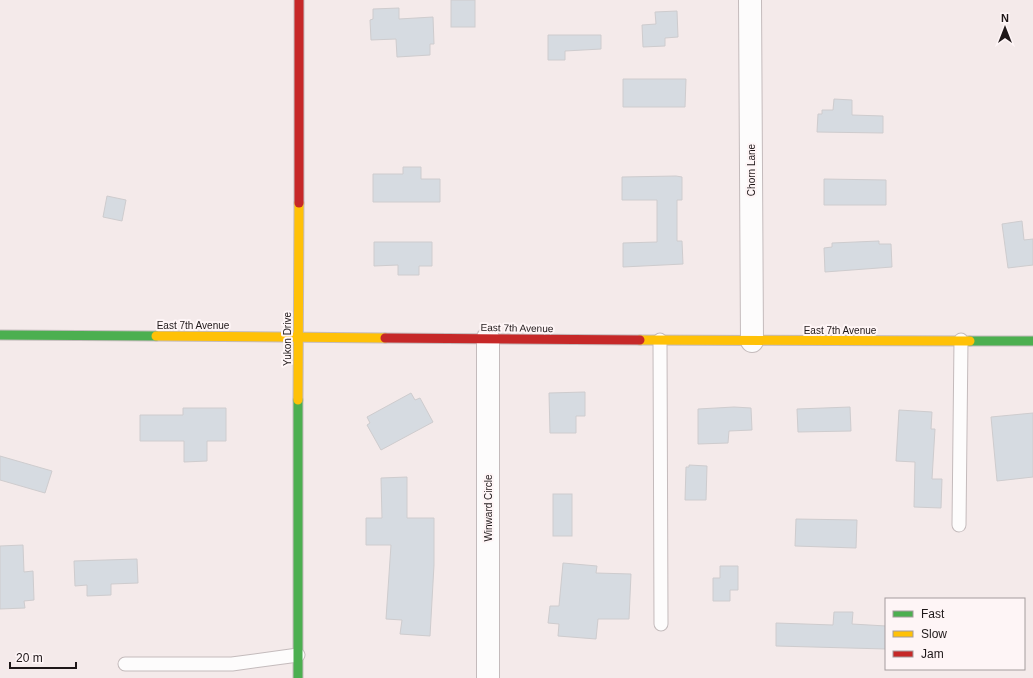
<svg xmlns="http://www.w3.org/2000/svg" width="1033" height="678" font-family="Arial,sans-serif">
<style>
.building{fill:#d6dbe1;stroke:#ceccce}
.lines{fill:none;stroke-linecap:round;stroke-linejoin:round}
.lane-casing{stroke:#c4bbbc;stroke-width:15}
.street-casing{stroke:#c4bbbc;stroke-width:24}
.fast-casing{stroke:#c4bbbc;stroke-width:11}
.slow-casing{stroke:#c4bbbc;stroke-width:11}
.jam-casing{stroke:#c4bbbc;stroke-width:11}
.lane{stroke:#fdfcfc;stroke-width:13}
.street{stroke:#fdfcfc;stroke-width:22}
.fast{stroke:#4caf50;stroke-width:9}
.slow{stroke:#ffc107;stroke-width:9}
.jam{stroke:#c62828;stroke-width:9}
.labels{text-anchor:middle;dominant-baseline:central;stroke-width:4;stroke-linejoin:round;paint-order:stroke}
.street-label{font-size:10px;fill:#1e1718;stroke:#fef5f6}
</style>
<rect width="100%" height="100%" fill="#f4eaea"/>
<g class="building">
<rect x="451" y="0" width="24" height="27"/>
<polygon points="399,8 399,19 433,17 434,44 430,44 430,55 397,57 396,39 371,40 370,20 373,19 373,9"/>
<polygon points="677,11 678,37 665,38 665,46 643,47 642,25 656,24 655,12"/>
<polygon points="548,35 601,35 601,49 565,51 565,60 548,60"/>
<polygon points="623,79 686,79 685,107 623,107"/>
<polygon points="834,99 852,100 852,115 883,116 883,133 817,132 818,114 822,114 822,110 833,110"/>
<polygon points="403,167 421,167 421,179 440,179 440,202 373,202 373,174 403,174"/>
<polygon points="676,176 682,177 682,200 677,200 677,241 682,241 683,264 623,267 623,243 657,242 657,200 622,200 622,177"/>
<polygon points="824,179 886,180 886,205 824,205"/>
<polygon points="107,196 126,200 122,221 103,217"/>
<polygon points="1022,221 1024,240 1033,239 1033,265 1008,268 1002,224"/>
<polygon points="879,241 879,244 891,244 892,267 825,272 824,248 832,247 832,243"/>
<polygon points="374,242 432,242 432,266 419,266 419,275 398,275 398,265 374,266"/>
<polygon points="585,392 585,416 576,416 576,433 550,433 549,393"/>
<polygon points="411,393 415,400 420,398 433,422 381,450 367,425 370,423 367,417"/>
<polygon points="734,407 751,408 752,430 729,431 728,443 698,444 698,409"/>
<polygon points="850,407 851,431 798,432 797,409"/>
<polygon points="183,408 226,408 226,441 207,441 207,461 184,462 184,441 140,441 140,415 183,415"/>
<polygon points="899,410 932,412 931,429 935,429 932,479 942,479 941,508 914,507 915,462 896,461"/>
<polygon points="1033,413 1033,477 997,481 991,417"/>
<polygon points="0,456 52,471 45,493 0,480"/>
<polygon points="689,465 707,466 706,500 685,500 686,467 689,467"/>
<polygon points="407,477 407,518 434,518 434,565 430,636 400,634 402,620 386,619 391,545 366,545 366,518 382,518 381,478"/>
<rect x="553" y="494" width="19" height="42"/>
<polygon points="796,519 857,520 856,548 795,546"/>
<polygon points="23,545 24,572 33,571 34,600 24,601 25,608 0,609 0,546"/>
<polygon points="137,559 138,583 111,584 111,595 87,596 87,585 75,586 74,561"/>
<polygon points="563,563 597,566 596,573 631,574 629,619 598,619 596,639 558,636 559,624 548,623 550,606 559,606"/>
<polygon points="720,566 738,566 738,590 730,590 730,601 713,601 713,578 720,578"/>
<polygon points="834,612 853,612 852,624 886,626 886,649 776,646 776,623 833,625"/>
</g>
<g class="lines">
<defs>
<g id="lane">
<polyline points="660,340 661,624"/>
<polyline points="959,525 961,340"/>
<polyline points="125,664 232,664 298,655"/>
</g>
<g id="street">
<polyline points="750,0 752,341"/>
<polyline points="488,338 488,678"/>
</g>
<g id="fast">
<polyline points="0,335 156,336"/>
<polyline points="970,341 1033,341"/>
<polyline points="298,678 298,400"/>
</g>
<g id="slow">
<polyline points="156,336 385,338"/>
<polyline points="640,340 970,341"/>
<polyline points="298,400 299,203"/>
</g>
<g id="jam">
<polyline points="299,203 299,0"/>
<polyline points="385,338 640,340"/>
</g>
</defs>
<use href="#lane" class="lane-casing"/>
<use href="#street" class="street-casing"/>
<use href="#fast" class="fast-casing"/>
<use href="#slow" class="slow-casing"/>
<use href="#jam" class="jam-casing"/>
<use href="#lane" class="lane"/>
<use href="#street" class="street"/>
<use href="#fast" class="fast"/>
<use href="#slow" class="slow"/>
<use href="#jam" class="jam"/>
</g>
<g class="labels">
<g class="street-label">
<text transform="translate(751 170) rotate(-90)">Chorn Lane</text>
<text x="193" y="325">East 7th Avenue</text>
<text transform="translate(517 328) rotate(1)">East 7th Avenue</text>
<text x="840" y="330">East 7th Avenue</text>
<text transform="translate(287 339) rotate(-90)">Yukon Drive</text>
<text transform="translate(488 508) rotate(-90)">Winward Circle</text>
</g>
</g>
<rect x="885" y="598" width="140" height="72" fill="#fef5f6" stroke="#a49c9d"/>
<rect x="893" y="611" width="20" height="6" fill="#4caf50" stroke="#a49c9d"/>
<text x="921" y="618" font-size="12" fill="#1e1718">Fast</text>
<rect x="893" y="631" width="20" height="6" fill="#ffc107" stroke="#a49c9d"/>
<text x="921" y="638" font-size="12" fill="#1e1718">Slow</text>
<rect x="893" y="651" width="20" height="6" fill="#c62828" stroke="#a49c9d"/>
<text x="921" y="658" font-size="12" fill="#1e1718">Jam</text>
<g transform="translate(1005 28)" stroke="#fef5f6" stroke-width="3" paint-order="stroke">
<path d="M0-3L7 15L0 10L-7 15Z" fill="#1e1718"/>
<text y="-6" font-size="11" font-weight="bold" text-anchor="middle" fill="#1e1718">N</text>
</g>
<path d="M10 662v6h66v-6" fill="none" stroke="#1e1718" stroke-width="2"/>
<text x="16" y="662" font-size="12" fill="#1e1718" stroke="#fef5f6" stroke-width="3" paint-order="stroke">20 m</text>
</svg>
